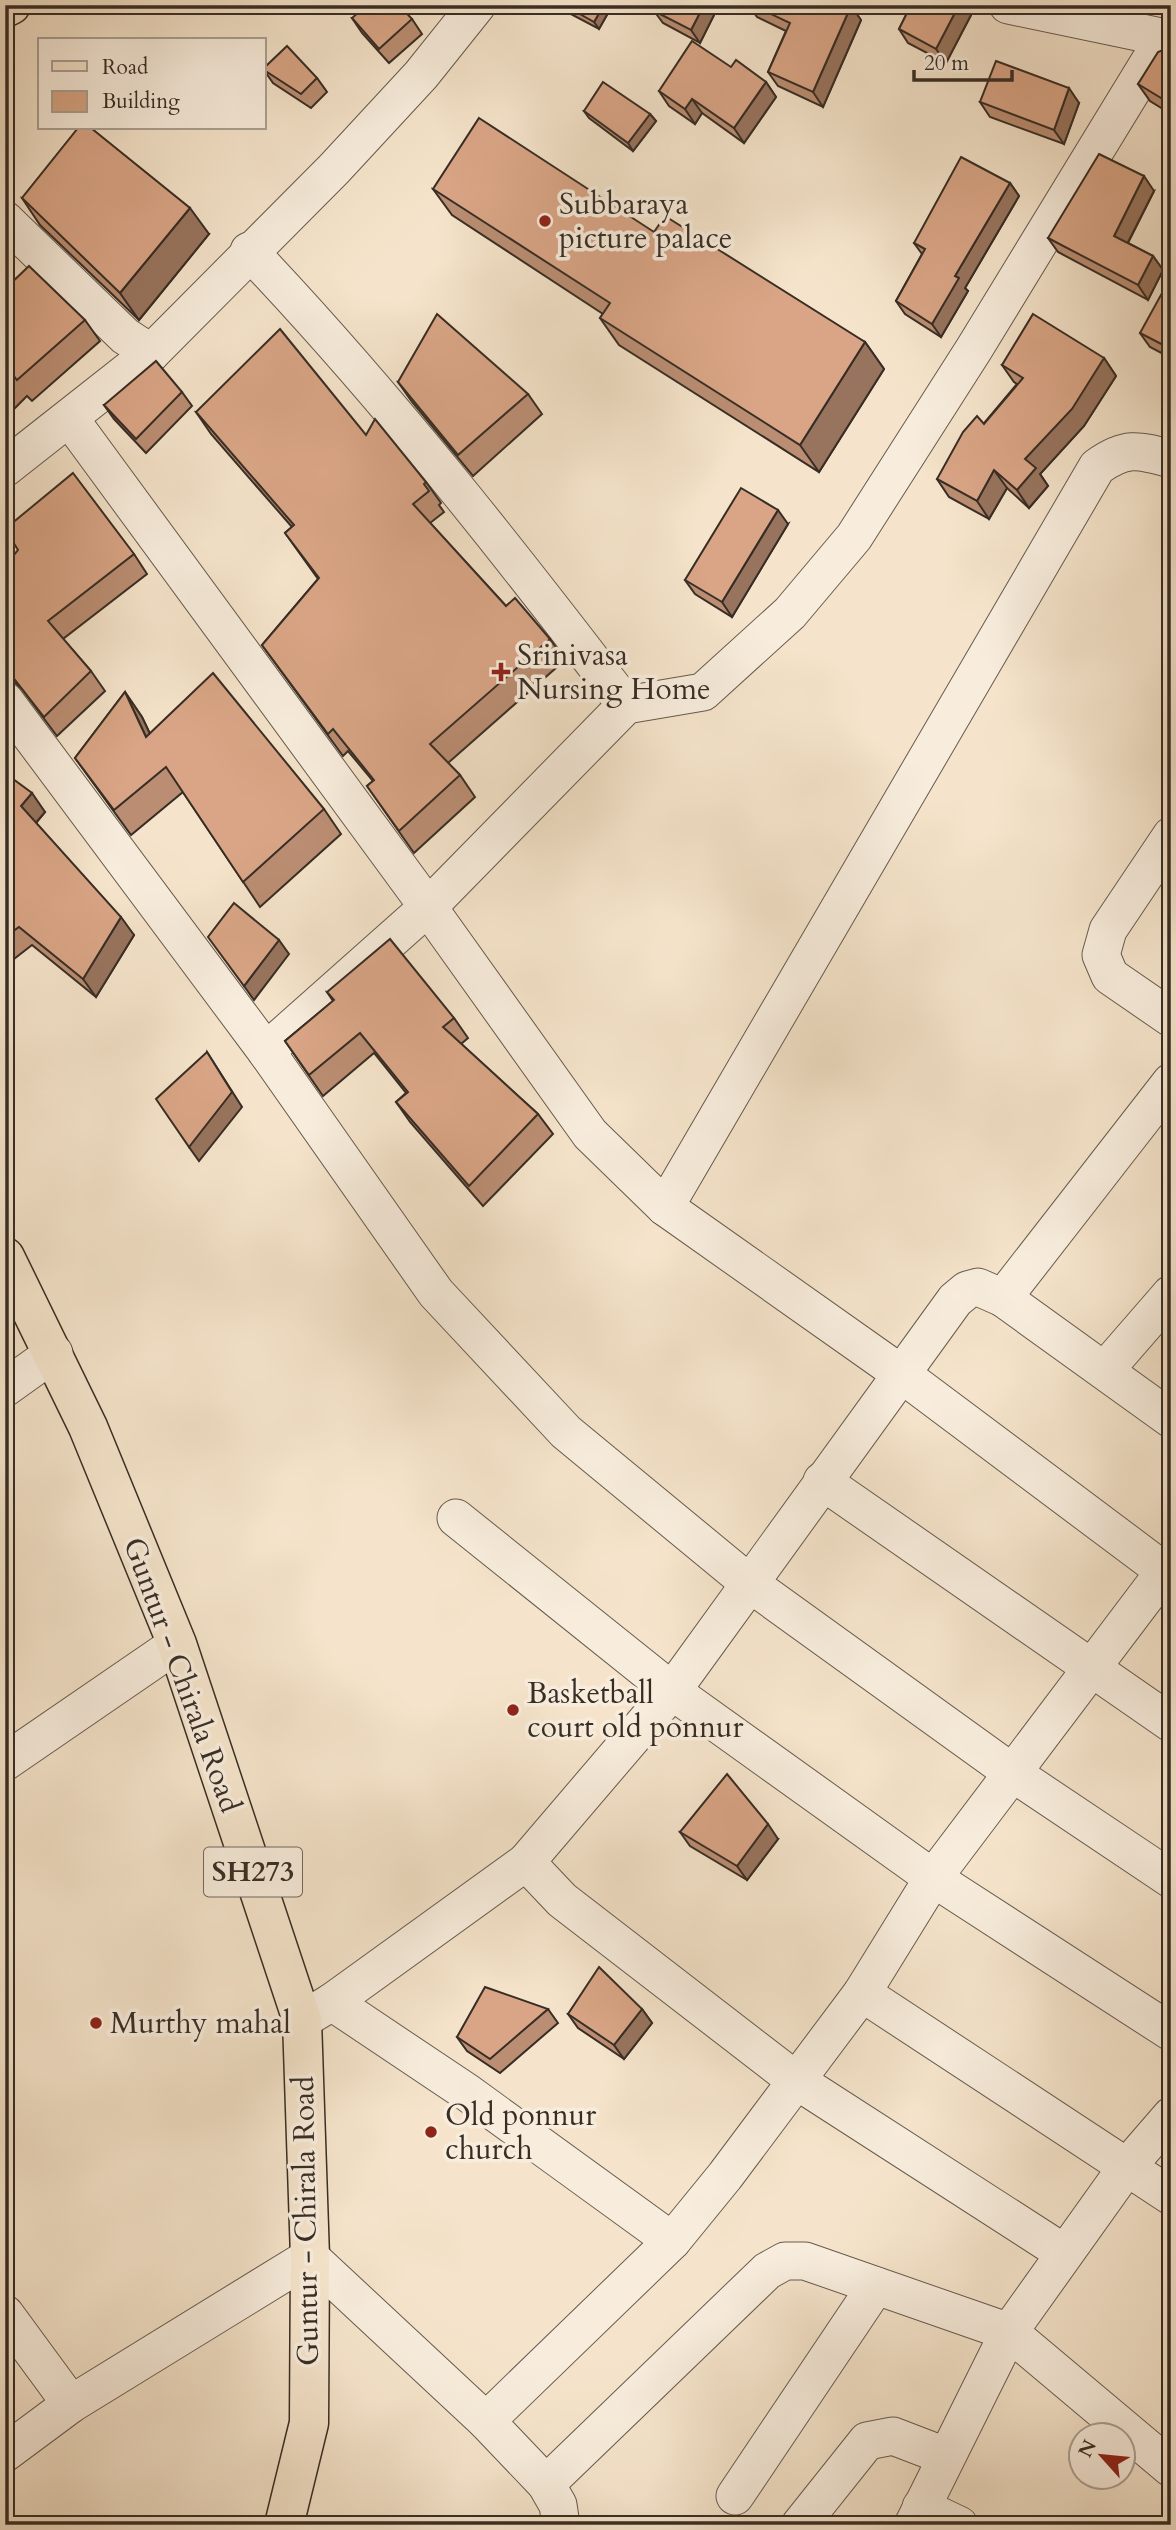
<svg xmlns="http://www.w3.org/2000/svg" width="1176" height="2530" font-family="Cardo,serif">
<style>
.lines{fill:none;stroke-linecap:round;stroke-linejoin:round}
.street-casing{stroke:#665b4e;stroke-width:39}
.primary-casing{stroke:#372d25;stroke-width:41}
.street{stroke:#f8eddd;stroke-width:37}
.primary{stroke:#f5e4cb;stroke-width:38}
.wall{fill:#bb8e73;stroke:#372d25;stroke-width:2}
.shaded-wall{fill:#98745e;stroke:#372d25;stroke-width:2}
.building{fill:#d9a586;stroke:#372d25;stroke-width:2}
.poi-dot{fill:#8f2418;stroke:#f8eddd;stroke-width:2.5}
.labels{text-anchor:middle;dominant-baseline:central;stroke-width:7;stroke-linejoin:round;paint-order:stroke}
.shield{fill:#f8eddd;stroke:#71675c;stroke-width:2}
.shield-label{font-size:28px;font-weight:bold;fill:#372d25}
.poi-label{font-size:30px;fill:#372d25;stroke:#f8eddd;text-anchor:start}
.street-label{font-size:30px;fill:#372d25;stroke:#f8eddd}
</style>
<rect width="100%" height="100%" fill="#f5e4cb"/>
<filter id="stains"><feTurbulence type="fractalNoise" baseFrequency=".00286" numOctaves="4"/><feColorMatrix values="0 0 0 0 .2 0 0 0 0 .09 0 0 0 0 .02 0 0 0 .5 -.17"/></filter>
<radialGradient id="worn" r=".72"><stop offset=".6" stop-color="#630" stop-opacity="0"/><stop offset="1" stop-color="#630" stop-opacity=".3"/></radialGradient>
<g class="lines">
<defs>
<g id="street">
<polyline points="1008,5 1171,39"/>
<polyline points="5,220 125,336 151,353"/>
<path d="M249 251C385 394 506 548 626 705"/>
<polyline points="70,419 428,907 590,1134 665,1207 900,1373 1171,1576"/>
<polyline points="5,468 151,353 334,169 421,75 477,5"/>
<polyline points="5,701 266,1051 436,1293 566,1432 749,1583 1014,1774 1171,1879"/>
<polyline points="1171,836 1108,930 1101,955 1110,976 1171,1018"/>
<polyline points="266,1051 428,907 626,705 703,692 790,613 854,537 974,349 1164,38"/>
<path d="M665 1207 1097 467C1126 446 1138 450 1171 459"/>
<polyline points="1003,1298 1171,1082"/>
<polyline points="1105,1370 1171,1294"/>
<polyline points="5,1388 54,1353"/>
<polyline points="822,1481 1171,1723"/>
<polyline points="456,1518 672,1691 933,1878 1171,2032"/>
<polyline points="5,1762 177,1644"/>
<polyline points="526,1862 562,1900 794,2079 1064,2253"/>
<polyline points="862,1993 1171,2196"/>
<polyline points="332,2002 468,2093 672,2241"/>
<polyline points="302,2020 332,2002 526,1862 672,1691 955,1300 967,1290 978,1287 1003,1298 1171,1419"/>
<polyline points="5,2314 71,2404"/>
<polyline points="486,2421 672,2241 725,2176 862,1993 933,1878 1171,1563"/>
<polyline points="5,2453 71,2404 310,2257 486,2421 546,2484 558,2505 561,2525"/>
<polyline points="546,2484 767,2271 785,2261 805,2261 1009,2332 1171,2468"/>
<polyline points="735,2496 876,2286"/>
<polyline points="921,2507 959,2525"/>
<polyline points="800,2525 867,2441 893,2436 945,2456"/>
<polyline points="913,2525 1009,2332 1126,2168 1171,2116"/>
</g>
<g id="primary">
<polyline points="5,8 11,5"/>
<polyline points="5,1257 88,1427 177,1644 302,2020 310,2257 309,2423 284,2525"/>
</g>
</defs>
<use href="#street" class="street-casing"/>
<use href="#primary" class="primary-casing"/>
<use href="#street" class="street"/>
<use href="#primary" class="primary"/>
</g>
<g class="wall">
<polygon points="561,5 612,5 612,6 599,29 565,11"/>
<polygon points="657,5 719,5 700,43 663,23 654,11"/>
<polygon points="749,5 851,6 861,20 823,107 778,86 768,72 786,31 757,17"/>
<polygon points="911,5 964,5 971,15 946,63 908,43 899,29"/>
<polygon points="352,18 412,19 422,34 389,63 362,33"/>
<polygon points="1171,47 1171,114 1150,101 1138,84"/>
<polygon points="731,67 766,82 776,97 744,143 702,113 695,124 669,106 659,91"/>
<polygon points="264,68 317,78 327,92 311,108 273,83 264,70"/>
<polygon points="980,102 1079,103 1064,144 990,117"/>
<polygon points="584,111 650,114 656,121 633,151 589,118"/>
<polygon points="1010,183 1019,196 965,288 968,291 941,337 905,314 896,301 922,254 914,243"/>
<polygon points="433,189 654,232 865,342 884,369 819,472 619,345 600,318 603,314 452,215"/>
<polygon points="1154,191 1128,243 1153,256 1163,270 1148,300 1058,252 1048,238"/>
<polygon points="22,198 209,234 139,320 40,225"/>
<polygon points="5,289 85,320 100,341 32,401 27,396 5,418"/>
<polygon points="1171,298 1171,358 1150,347 1140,333"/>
<polygon points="1104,358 1116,376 1084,426 1040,474 1048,486 1029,508 1007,488 989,519 949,497 937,479 1017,384 1014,382 1002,365"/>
<polygon points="398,382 528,394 542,414 473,476 412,402"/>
<polygon points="182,392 192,406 146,453 114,419 104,405"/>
<polygon points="196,412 366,435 426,482 441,503 439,505 444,512 430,523 506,606 550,639 565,660 448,763 460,775 475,797 414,853 367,786 373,781 348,751 343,756 262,645 318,579 285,533 292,527 211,434"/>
<polygon points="788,524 732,617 695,594 685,580"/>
<polygon points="134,554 147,574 63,639 91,671 105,691 57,736 21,688 14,682 5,681 5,566"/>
<polygon points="125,692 142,717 150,734 324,809 341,834 260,907 183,792 131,835 75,758"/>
<polygon points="5,773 45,812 36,823 134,935 96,997 32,945 5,966"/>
<polygon points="327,992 454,1018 468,1038 461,1044 538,1114 553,1134 483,1206 410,1122 396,1102 406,1093 374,1053 323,1096 285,1041 333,1001"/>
<polygon points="680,1832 778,1839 747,1880 690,1846"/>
<polygon points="548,2009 558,2023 500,2073 467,2051 457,2037"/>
<polygon points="642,2009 652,2023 624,2059 578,2028 568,2014"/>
</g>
<g class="shaded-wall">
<polygon points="604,5 612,5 612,6 599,29 594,22"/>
<polygon points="704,5 719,5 700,43 691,30"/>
<polygon points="959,5 964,5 971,15 946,63 936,49"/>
<polygon points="851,6 861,20 823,107 813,92"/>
<polygon points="766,82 776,97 744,143 734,128"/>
<polygon points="1069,88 1079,103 1064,144 1054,130"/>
<polygon points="692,99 702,113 695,124 685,109"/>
<polygon points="650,114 656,121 633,151 628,143"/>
<polygon points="1144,176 1154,191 1124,250 1114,236"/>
<polygon points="1010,183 1019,196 965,288 968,291 941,337 932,324 955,276"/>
<polygon points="190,208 209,234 139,320 120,293"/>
<polygon points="1153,256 1163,270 1148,300 1138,285"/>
<polygon points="865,342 884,369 819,472 800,445"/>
<polygon points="1104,358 1116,376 1084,426 1040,474 1048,486 1029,508 1017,490 1025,459"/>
<polygon points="994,470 1007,488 989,519 977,501"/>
<polygon points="778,510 788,524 732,617 722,602"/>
<polygon points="125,692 142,717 164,763 146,737"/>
<polygon points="32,793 45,812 34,825 21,806"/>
<polygon points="121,917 134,935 96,997 83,979"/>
<polygon points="279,940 289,954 254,1000 244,986"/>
<polygon points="207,1052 242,1107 199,1161 189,1147"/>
<polygon points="768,1824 778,1839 747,1880 737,1866"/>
<polygon points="642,2009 652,2023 624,2059 614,2045"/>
</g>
<g class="building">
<polygon points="367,5 399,5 412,19 379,49 352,18"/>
<polygon points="564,5 604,5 594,22"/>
<polygon points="657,5 704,5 691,30 654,11"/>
<polygon points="752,5 851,6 813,92 768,72 790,23"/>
<polygon points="911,5 959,5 936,49 899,29"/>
<polygon points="692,41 731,67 736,60 766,82 734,128 692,99 685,109 659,91"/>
<polygon points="287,46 317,78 301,94 264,70 264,68"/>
<polygon points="1171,47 1171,104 1138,84 1158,52"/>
<polygon points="996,61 1069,88 1054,130 980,102"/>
<polygon points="603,82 650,114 628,143 584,111"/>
<polygon points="479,118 654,232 665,216 865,342 800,445 600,318 610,303 433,189"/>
<polygon points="78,128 91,128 190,208 120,293 22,198"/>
<polygon points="1099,154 1144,176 1114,236 1153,256 1138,285 1048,238"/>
<polygon points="961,157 1010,183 955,276 959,278 932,324 896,301 925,249 914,243"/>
<polygon points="29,266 85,320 17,380 13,375 5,382 5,289"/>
<polygon points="1162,293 1171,298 1171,349 1140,333"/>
<polygon points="437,314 528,394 458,455 398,382"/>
<polygon points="1033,314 1104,358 1072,409 1025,459 1036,468 1017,490 994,470 977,501 937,479 963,432 977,416 984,424 1023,378 1002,365"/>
<polygon points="280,329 366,435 375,419 426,482 424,484 429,491 413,504 506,606 515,598 550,639 430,744 460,775 399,831 367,786 374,780 333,729 328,734 262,645 319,578 285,533 294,525 196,412"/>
<polygon points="156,361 182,392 136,439 104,405"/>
<polygon points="73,473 134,554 48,621 91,671 44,717 5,667 5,566 18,550 5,529"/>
<polygon points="741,488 778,510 722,602 685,580"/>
<polygon points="213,673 324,809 243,882 166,767 114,810 75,758 125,692 146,737"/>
<polygon points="5,773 32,793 21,806 121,917 83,979 19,927 5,937"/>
<polygon points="234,903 279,940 244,986 208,937"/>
<polygon points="390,939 454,1018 443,1027 538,1114 469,1186 396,1102 408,1092 360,1033 309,1075 285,1041 334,1000 327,992"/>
<polygon points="207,1052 232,1092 189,1147 156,1099"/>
<polygon points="727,1774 768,1824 737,1866 680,1832"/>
<polygon points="599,1967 642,2009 614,2045 568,2014"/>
<polygon points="485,1987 548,2009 490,2059 457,2037"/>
</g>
<g class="poi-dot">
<circle cx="545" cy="221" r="7"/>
<path d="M497.5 661.5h7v7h7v7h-7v7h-7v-7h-7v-7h7z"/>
<circle cx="513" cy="1710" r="7"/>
<circle cx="96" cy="2023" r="7"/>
<circle cx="431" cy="2132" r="7"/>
</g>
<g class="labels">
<rect class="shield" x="204" y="1847.5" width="98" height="49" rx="5"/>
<g class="shield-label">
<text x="253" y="1872">SH273</text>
</g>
<g class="poi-label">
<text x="559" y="204">Subbaraya<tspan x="559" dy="34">picture palace</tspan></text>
<text x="517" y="655">Srinivasa<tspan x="517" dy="34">Nursing Home</tspan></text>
<text x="527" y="1693">Basketball<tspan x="527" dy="34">court old ponnur</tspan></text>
<text x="110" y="2023">Murthy mahal</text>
<text x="445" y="2115">Old ponnur<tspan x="445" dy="34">church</tspan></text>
</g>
<g class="street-label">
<text transform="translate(182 1675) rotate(70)">Guntur - Chirala Road</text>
<text transform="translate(306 2221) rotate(-91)">Guntur - Chirala Road</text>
</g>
</g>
<rect width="1176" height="2530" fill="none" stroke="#f5e4cb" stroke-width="28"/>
<rect x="7" y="7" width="1162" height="2516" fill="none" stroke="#372d25" stroke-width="3.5"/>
<rect x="14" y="14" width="1148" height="2502" fill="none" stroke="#372d25" stroke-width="2"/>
<rect x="38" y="38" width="228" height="91" fill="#f8eddd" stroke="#aba093" stroke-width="2"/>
<rect x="52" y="61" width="35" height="10" fill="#f5e4cb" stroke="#aba093" stroke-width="2"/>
<text x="102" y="74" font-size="21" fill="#372d25">Road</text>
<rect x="52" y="91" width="35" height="21" fill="#d9a586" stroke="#aba093" stroke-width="2"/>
<text x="102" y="108" font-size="21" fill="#372d25">Building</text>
<g transform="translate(1102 2456) rotate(297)"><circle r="33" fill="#f8eddd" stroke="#aba093" stroke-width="2"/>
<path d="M0-5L12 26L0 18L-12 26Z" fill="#8f2418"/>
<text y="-10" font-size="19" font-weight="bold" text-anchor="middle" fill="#372d25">N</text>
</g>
<path d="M914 70v10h98v-10" fill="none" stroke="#372d25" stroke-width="3.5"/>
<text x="924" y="70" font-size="21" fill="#372d25" stroke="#f8eddd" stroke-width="5" paint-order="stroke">20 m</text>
<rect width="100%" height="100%" filter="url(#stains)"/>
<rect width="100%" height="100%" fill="url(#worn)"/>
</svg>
